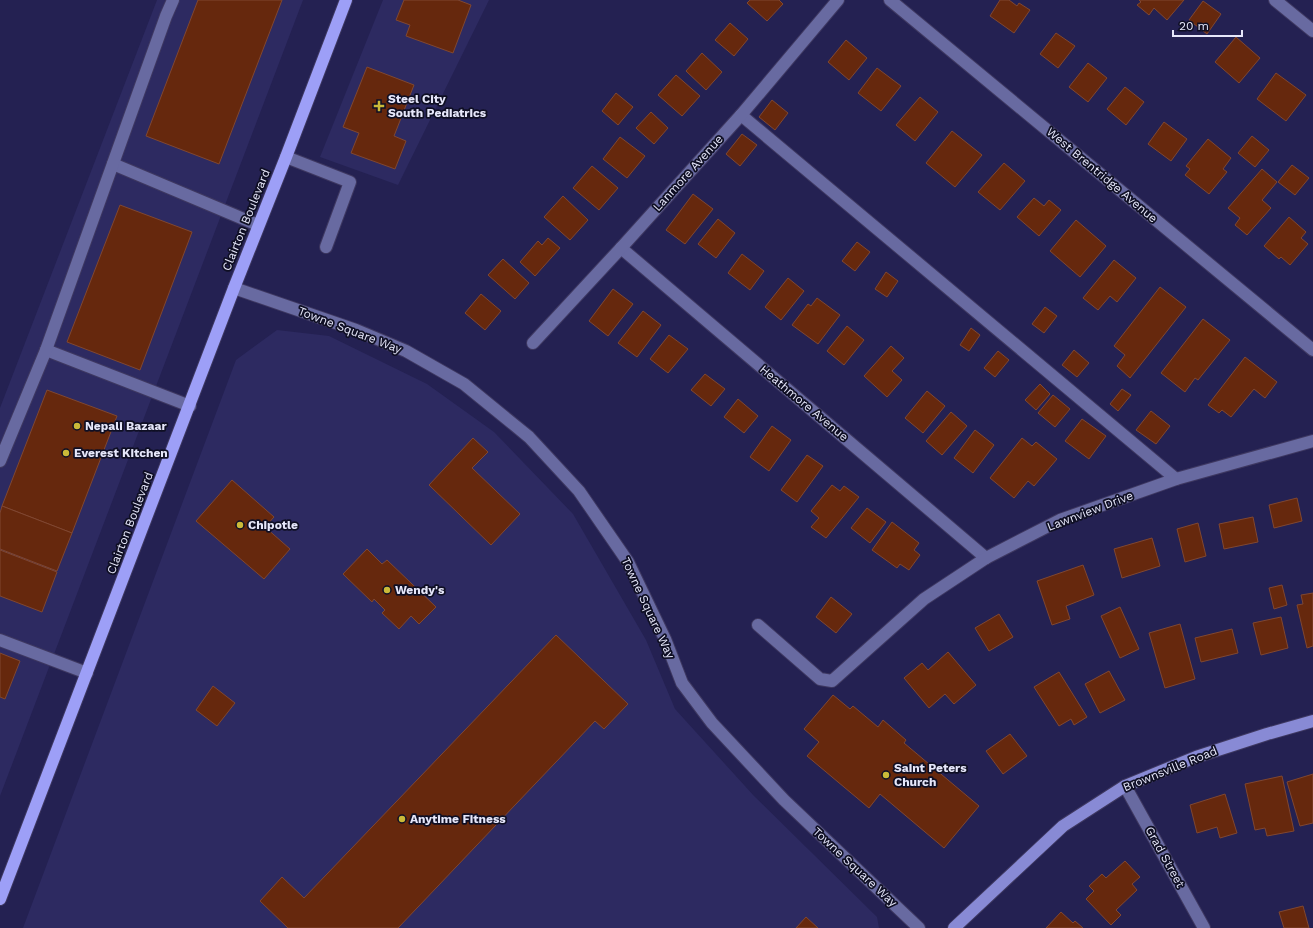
<svg xmlns="http://www.w3.org/2000/svg" width="1313" height="928" font-family="'Work Sans',sans-serif">
<style>
.built{fill:#2d2a61}
.building{fill:#66280d;stroke:#804731}
.lines{fill:none;stroke-linecap:round;stroke-linejoin:round}
.minor-casing{stroke:#3e3861;stroke-width:14}
.major-casing{stroke:#3e3861;stroke-width:14}
.highway-casing{stroke:#3e3861;stroke-width:14}
.minor{stroke:#686aa1;stroke-width:12}
.major{stroke:#888ad5;stroke-width:12}
.highway{stroke:#9d9ff7;stroke-width:12}
.poi-dot{fill:#caba39;stroke:#0f0f24;stroke-width:1.5}
.labels{text-anchor:middle;dominant-baseline:central;stroke-width:3.5;stroke-linejoin:round;paint-order:stroke}
.poi-label{font-size:12px;font-weight:bold;fill:#e6e7fa;stroke:#0f0f24;text-anchor:start}
.street-label{font-size:12px;fill:#e6e7fa;stroke:#0f0f24}
</style>
<rect width="100%" height="100%" fill="#242152"/>
<g class="built">
<polygon points="157,0 303,0 0,796 0,408"/>
<polygon points="383,0 489,0 398,185 320,157"/>
<polygon points="277,330 329,336 427,384 494,432 573,514 646,640 675,709 754,796 877,917 879,928 23,928 236,360"/>
</g>
<g class="building">
<polygon points="198,0 282,0 219,164 146,136"/>
<polygon points="404,0 458,0 471,5 453,53 406,36 410,25 396,20"/>
<polygon points="750,0 779,0 783,4 767,21 747,3"/>
<polygon points="1000,0 1009,0 1017,6 1019,3 1030,10 1014,33 990,16"/>
<polygon points="1139,0 1184,0 1167,20 1154,8 1149,15 1137,5 1141,2"/>
<polygon points="1203,1 1221,14 1207,34 1189,20"/>
<polygon points="730,23 748,39 734,56 715,40"/>
<polygon points="1056,33 1075,46 1058,68 1040,54"/>
<polygon points="1236,37 1260,58 1239,83 1215,62"/>
<polygon points="846,40 867,58 849,80 828,62"/>
<polygon points="702,53 722,72 706,90 686,71"/>
<polygon points="1088,63 1107,78 1088,102 1069,87"/>
<polygon points="367,67 414,85 394,136 406,141 395,169 351,153 359,133 343,127"/>
<polygon points="877,68 901,86 881,111 858,93"/>
<polygon points="1276,73 1306,95 1286,121 1257,99"/>
<polygon points="676,75 700,96 682,116 658,95"/>
<polygon points="1125,87 1144,102 1126,125 1107,109"/>
<polygon points="616,93 633,107 618,125 602,111"/>
<polygon points="920,97 938,112 915,141 896,125"/>
<polygon points="772,100 788,113 775,130 759,117"/>
<polygon points="651,112 668,128 654,144 636,128"/>
<polygon points="1164,122 1187,139 1171,161 1148,144"/>
<polygon points="952,131 982,155 955,187 926,163"/>
<polygon points="742,134 757,145 740,166 726,154"/>
<polygon points="1252,136 1269,150 1255,167 1238,153"/>
<polygon points="620,137 645,156 627,178 603,159"/>
<polygon points="1208,139 1231,158 1223,169 1227,172 1209,194 1185,175 1190,169 1186,166"/>
<polygon points="1004,163 1025,181 1000,210 978,192"/>
<polygon points="1292,165 1309,178 1295,195 1278,182"/>
<polygon points="592,166 618,188 599,210 573,188"/>
<polygon points="1262,169 1277,182 1262,200 1271,208 1247,235 1235,225 1240,218 1228,208"/>
<polygon points="693,194 713,209 685,244 666,230"/>
<polygon points="563,196 588,220 570,240 544,217"/>
<polygon points="1034,198 1044,206 1049,200 1061,210 1039,236 1017,217"/>
<polygon points="120,205 192,232 140,370 67,342"/>
<polygon points="1289,217 1306,232 1301,238 1308,244 1290,265 1281,257 1279,259 1264,246"/>
<polygon points="718,219 735,233 716,258 698,244"/>
<polygon points="1076,220 1106,246 1080,277 1050,251"/>
<polygon points="548,238 560,248 535,276 520,262 538,241 542,245"/>
<polygon points="857,242 870,252 855,271 842,261"/>
<polygon points="742,254 764,271 750,290 728,273"/>
<polygon points="503,259 529,283 515,299 488,275"/>
<polygon points="1114,260 1136,278 1117,302 1110,296 1098,310 1083,298"/>
<polygon points="886,272 898,281 887,297 875,289"/>
<polygon points="788,278 804,291 781,320 765,307"/>
<polygon points="1160,287 1186,307 1130,378 1117,366 1125,355 1114,346"/>
<polygon points="613,289 633,304 608,336 589,321"/>
<polygon points="481,294 501,311 485,330 465,313"/>
<polygon points="817,298 840,315 818,344 792,325 808,304 811,306"/>
<polygon points="1045,307 1057,316 1044,333 1032,324"/>
<polygon points="643,311 661,325 637,357 618,343"/>
<polygon points="1203,319 1230,340 1198,380 1195,378 1185,392 1161,373"/>
<polygon points="847,326 864,340 844,365 827,351"/>
<polygon points="971,328 980,335 969,351 960,345"/>
<polygon points="669,335 688,349 668,373 650,359"/>
<polygon points="891,346 904,358 892,371 902,380 887,397 864,376"/>
<polygon points="1074,350 1089,363 1077,377 1062,365"/>
<polygon points="998,351 1009,360 995,377 984,368"/>
<polygon points="1245,357 1277,382 1265,398 1254,389 1231,417 1222,410 1219,413 1208,405"/>
<polygon points="705,374 725,389 711,406 691,390"/>
<polygon points="1040,384 1050,394 1036,410 1025,400"/>
<polygon points="1122,389 1131,395 1118,411 1110,404"/>
<polygon points="47,390 117,416 72,533 2,506"/>
<polygon points="927,391 945,406 923,433 905,418"/>
<polygon points="1053,395 1070,409 1055,427 1038,413"/>
<polygon points="738,399 758,416 744,433 724,417"/>
<polygon points="1151,411 1170,426 1156,444 1136,430"/>
<polygon points="951,412 967,426 942,455 926,441"/>
<polygon points="1082,419 1106,436 1089,459 1065,441"/>
<polygon points="772,426 791,440 769,471 750,457"/>
<polygon points="975,430 994,445 973,473 954,458"/>
<polygon points="473,438 488,452 472,468 520,514 491,545 429,485"/>
<polygon points="1022,438 1032,446 1036,442 1057,459 1034,486 1028,481 1014,498 990,478"/>
<polygon points="807,455 823,466 797,502 781,490"/>
<polygon points="232,480 274,517 265,527 290,549 264,579 196,521"/>
<polygon points="832,485 840,491 844,486 859,497 826,538 811,527 819,518 811,511"/>
<polygon points="1297,498 1302,521 1274,528 1269,505"/>
<polygon points="2,506 72,533 57,571 0,549 0,513"/>
<polygon points="867,508 886,522 870,543 851,528"/>
<polygon points="1253,517 1258,542 1224,549 1219,524"/>
<polygon points="892,522 919,543 914,550 920,555 909,570 900,564 897,568 872,550"/>
<polygon points="1198,523 1206,556 1185,562 1177,529"/>
<polygon points="1152,538 1160,566 1122,578 1114,549"/>
<polygon points="367,549 382,564 387,560 436,607 419,624 411,616 399,629 382,613 385,610 374,599 372,602 343,574"/>
<polygon points="0,550 57,572 42,612 0,596"/>
<polygon points="1083,565 1094,595 1066,606 1070,619 1052,625 1037,581"/>
<polygon points="1282,585 1287,605 1274,609 1269,588"/>
<polygon points="1313,593 1313,646 1307,648 1297,605 1303,604 1301,595"/>
<polygon points="831,597 852,614 836,633 816,617"/>
<polygon points="1120,607 1139,649 1120,658 1101,616"/>
<polygon points="999,614 1013,637 989,651 975,628"/>
<polygon points="1281,617 1288,648 1261,655 1253,623"/>
<polygon points="1180,624 1195,679 1165,688 1149,633"/>
<polygon points="1232,629 1238,653 1201,662 1195,638"/>
<polygon points="556,635 628,704 604,729 595,721 398,928 288,928 260,901 282,877 304,898"/>
<polygon points="948,652 976,685 954,704 945,694 929,708 904,678 922,663 928,670"/>
<polygon points="0,653 20,661 5,699 0,697"/>
<polygon points="1109,671 1125,700 1100,713 1085,684"/>
<polygon points="1059,672 1087,717 1074,725 1071,719 1059,726 1034,687"/>
<polygon points="213,686 235,703 217,726 196,710"/>
<polygon points="833,695 850,709 853,706 878,727 883,720 906,740 904,743 979,806 944,848 880,794 869,808 807,756 819,742 804,729"/>
<polygon points="1010,734 1027,756 1003,774 986,751"/>
<polygon points="1313,774 1313,823 1300,826 1287,782"/>
<polygon points="1282,776 1294,831 1267,836 1265,828 1255,830 1245,784"/>
<polygon points="1225,794 1237,833 1220,838 1217,827 1197,833 1190,805"/>
<polygon points="1125,861 1140,877 1132,884 1137,890 1116,910 1121,915 1111,925 1086,899 1094,891 1089,886 1102,874 1106,878"/>
<polygon points="1303,906 1309,928 1284,928 1279,912"/>
<polygon points="1061,912 1073,923 1075,921 1083,928 1046,928"/>
<polygon points="806,917 818,928 796,928"/>
</g>
<g class="lines">
<defs>
<g id="minor">
<polyline points="890,0 1313,350"/>
<polyline points="1275,0 1313,31"/>
<polyline points="741,115 1176,479"/>
<polyline points="286,157 350,182 326,247"/>
<polyline points="113,164 258,225"/>
<polyline points="621,248 986,558"/>
<polyline points="234,288 356,330 406,351 464,384 529,437 579,491 628,562 665,639 682,683 712,723 784,800 919,928"/>
<polyline points="533,343 621,248 741,115 838,0"/>
<polyline points="46,350 190,406"/>
<polyline points="0,461 46,350 166,16 173,0"/>
<polyline points="758,625 820,679 832,681 924,599 986,558 1060,520 1176,479 1313,441"/>
<polyline points="0,640 87,673"/>
<polyline points="1125,786 1204,928"/>
</g>
<polyline id="major" points="954,928 1063,826 1125,786 1196,757 1267,734 1313,721"/>
<polyline id="highway" points="0,899 234,288 286,157 346,0"/>
</defs>
<use href="#minor" class="minor-casing"/>
<use href="#major" class="major-casing"/>
<use href="#highway" class="highway-casing"/>
<use href="#minor" class="minor"/>
<use href="#major" class="major"/>
<use href="#highway" class="highway"/>
</g>
<g class="poi-dot">
<path d="M377 100h4v4h4v4h-4v4h-4v-4h-4v-4h4z"/>
<circle cx="77" cy="426" r="4"/>
<circle cx="66" cy="453" r="4"/>
<circle cx="240" cy="525" r="4"/>
<circle cx="387" cy="590" r="4"/>
<circle cx="886" cy="775" r="4"/>
<circle cx="402" cy="819" r="4"/>
</g>
<g class="labels">
<g class="poi-label">
<text x="388" y="99">Steel City<tspan x="388" dy="14">South Pediatrics</tspan></text>
<text x="85" y="426">Nepali Bazaar</text>
<text x="74" y="453">Everest Kitchen</text>
<text x="248" y="525">Chipotle</text>
<text x="395" y="590">Wendy's</text>
<text x="894" y="768">Saint Peters<tspan x="894" dy="14">Church</tspan></text>
<text x="410" y="819">Anytime Fitness</text>
</g>
<g class="street-label">
<text transform="translate(688 173) rotate(-48)">Lanmore Avenue</text>
<text transform="translate(1102 175) rotate(40)">West Brentridge Avenue</text>
<text transform="translate(246 220) rotate(-68)">Clairton Boulevard</text>
<text transform="translate(350 330) rotate(21)">Towne Square Way</text>
<text transform="translate(804 403) rotate(40)">Heathmore Avenue</text>
<text transform="translate(1090 511) rotate(-21)">Lawnview Drive</text>
<text transform="translate(130 523) rotate(-69)">Clairton Boulevard</text>
<text transform="translate(648 608) rotate(65)">Towne Square Way</text>
<text transform="translate(1170 769) rotate(-22)">Brownsville Road</text>
<text transform="translate(1165 857) rotate(61)">Grad Street</text>
<text transform="translate(855 867) rotate(43)">Towne Square Way</text>
</g>
</g>
<path d="M1173 30v6h69v-6" fill="none" stroke="#e6e7fa" stroke-width="2"/>
<text x="1179" y="30" font-size="12" fill="#e6e7fa" stroke="#0f0f24" stroke-width="3" paint-order="stroke">20 m</text>
</svg>
